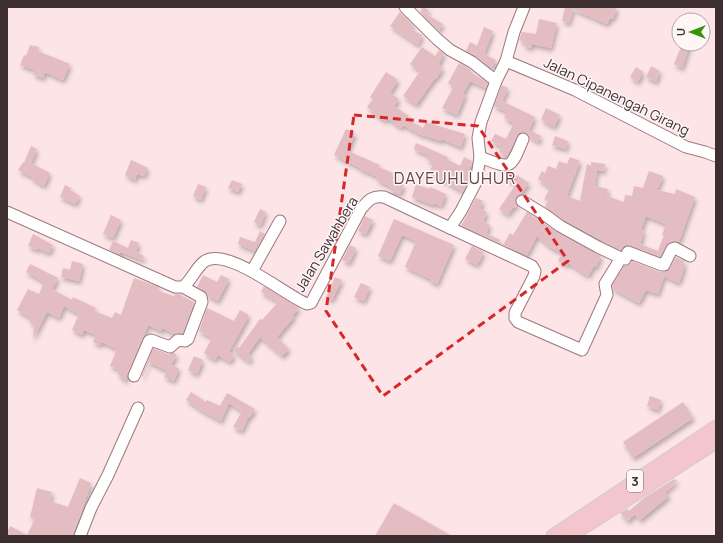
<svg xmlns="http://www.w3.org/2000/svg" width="723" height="543" font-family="Manrope,sans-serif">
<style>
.building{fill:#e3bdc2;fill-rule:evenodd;filter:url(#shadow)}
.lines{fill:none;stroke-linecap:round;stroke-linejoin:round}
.minor-casing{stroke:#9b787d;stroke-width:13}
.major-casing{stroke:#d0cdcd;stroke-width:15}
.minor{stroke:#fff;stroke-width:11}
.major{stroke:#f3c5cd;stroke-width:13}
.marked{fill:none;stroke:#d62828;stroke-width:3;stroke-dasharray:8 5;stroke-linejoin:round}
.labels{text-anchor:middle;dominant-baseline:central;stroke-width:3;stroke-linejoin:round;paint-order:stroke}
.shield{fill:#fef6f7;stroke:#776a6c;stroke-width:1}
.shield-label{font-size:13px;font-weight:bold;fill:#3d2e30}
.street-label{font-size:14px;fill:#3d2e30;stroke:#fef6f7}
.quarter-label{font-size:16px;letter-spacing:1px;fill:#624247;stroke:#fef6f7}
</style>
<defs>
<filter id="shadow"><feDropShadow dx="2" dy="3.5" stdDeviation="2" flood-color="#0004"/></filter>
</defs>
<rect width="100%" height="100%" fill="#fce4e7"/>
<g class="building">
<polygon points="423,7 429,10 426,14 443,24 439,31 420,12"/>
<polygon points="565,7 617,7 613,19 610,18 607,24 573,9 569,23 562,21"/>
<polygon points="400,12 413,25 411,29 422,35 418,45 390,26"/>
<polygon points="539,19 557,23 551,48 532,44 531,48 524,46 525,42 519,40 522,32 536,34"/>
<polygon points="484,27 493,31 484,54 496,60 492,67 466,51 470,42 477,46"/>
<polygon points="682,44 690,44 682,68 674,64"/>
<polygon points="30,45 39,47 38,51 70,64 63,80 45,72 43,78 33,74 35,70 20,65 24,55 26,56"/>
<polygon points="422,47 435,56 439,50 444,54 438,65 443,68 436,79 435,78 416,105 403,96 420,71 410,64"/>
<polygon points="459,63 471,70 470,72 479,77 488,83 486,88 470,81 463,94 465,95 457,115 442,108 454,86 448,83"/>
<polygon points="651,66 660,71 656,82 646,77"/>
<polygon points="636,67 643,72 638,82 630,77"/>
<polygon points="386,72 398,80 390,93 399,99 394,106 409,116 407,119 423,128 426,122 465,134 461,147 442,139 441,141 419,134 403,125 401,128 387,118 386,121 380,118 367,107 373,99 370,97"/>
<polygon points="502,85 508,88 502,101 535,117 529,130 541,136 538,142 530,137 526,133 519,133 507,156 499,152 502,147 491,141 495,134 506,139 514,123 504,118 507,112 494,106"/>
<polygon points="546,108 560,115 554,127 541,120"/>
<polygon points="346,129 355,133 348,151 380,165 379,167 393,173 390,179 404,185 400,194 390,190 391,187 377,180 378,177 360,169 360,168 334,155"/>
<polygon points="555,136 568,141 566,149 552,145"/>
<polygon points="416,143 448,157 447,159 460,166 464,157 472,161 468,173 470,174 470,178 463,192 429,172 434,163 427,160 429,156 414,149"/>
<polygon points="31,146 37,149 31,163 50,173 44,186 32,179 32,177 18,170 23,162 24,163"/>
<path d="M570 157 580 161 567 196 580 201 587 164 591 166V162L605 164 604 171 597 170 595 186 608 189 607 196 624 202 625 195 632 196 634 186 643 188 649 171 663 176 657 190 675 194 676 189 695 197 679 242 673 241 668 244 660 257 630 245 624 246 621 250 564 220 545 207 548 201 544 199 550 188 538 179 542 171 545 173 548 166 556 169 559 161 567 164ZM646 216 666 224 662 235H664L658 251 640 244 644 231 641 230Z"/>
<polygon points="131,160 148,168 144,176 137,174 135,180 125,175"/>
<polygon points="509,172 520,177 529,183 521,194 516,198 515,201 517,206 515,208 513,207 508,215 499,209 516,184 506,179"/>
<polygon points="232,180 242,184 238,192 228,188"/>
<polygon points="198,184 206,187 201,200 193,196"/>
<polygon points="416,184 429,189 430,187 446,194 441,206 434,203 433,205 412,197"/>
<polygon points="65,185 71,188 70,190 80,196 75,204 60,197"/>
<polygon points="476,198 483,201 480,209 487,212 483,221 490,225 486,233 500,240 499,243 461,226"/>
<polygon points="260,209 266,212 260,226 254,222"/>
<polygon points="527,212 557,232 601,256 596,267 594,266 588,276 568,263 567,265 558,261 562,253 550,247 537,236 527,255 517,250 517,251 503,245 510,233 513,235"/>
<polygon points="111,215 121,220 113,238 103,234"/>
<polygon points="365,216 373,220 366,234 358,231"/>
<polygon points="394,219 454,245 437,284 430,281 430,279 405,267 416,241 402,235 390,261 378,256"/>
<polygon points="260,231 265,234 255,251 238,244 240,237 255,242"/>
<polygon points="33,234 53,245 49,253 38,248 37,250 28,246"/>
<polygon points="131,240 139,243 136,252 144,256 142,260 121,252 119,254 109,250 113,241 128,248"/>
<polygon points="350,245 356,248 349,263 342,260"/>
<polygon points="472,246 484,252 477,265 465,259"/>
<polygon points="676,257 684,261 683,264 685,265 679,283 664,276 658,294 646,290 639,303 613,289 612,285 624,266 629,265 632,261 660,272 664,272 670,268"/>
<polygon points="72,261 83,264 79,281 61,277 63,268 70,270"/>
<polygon points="30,264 58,278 52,289 72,300 73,297 96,308 94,311 112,318 115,312 121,315 134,278 159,287 158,291 174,296 175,294 181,294 182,296 194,302 183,334 174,334 163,328 161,331 148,325 125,381 117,373 120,370 110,366 117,349 102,342 100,345 93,342 96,335 84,330 82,335 72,330 79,314 64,306 59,318 47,312 33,339 34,325 29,322 31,318 17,310 28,289 39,294 44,282 26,272"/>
<polygon points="203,275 217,282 221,275 229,279 218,301 208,296 205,291 197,287"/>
<polygon points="335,277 342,280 332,300 326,298"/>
<polygon points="361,283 370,287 364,301 354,297"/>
<polygon points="264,286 299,308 292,316 294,317 277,337 289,349 282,356 260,337 248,354 252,357 249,362 233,350 236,346 239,348 260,319 262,320 278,302 261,292"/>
<polygon points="207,308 234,321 240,310 249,315 229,352 234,355 230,362 218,355 215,360 204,353 212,338 199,331"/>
<polygon points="153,348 168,354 174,353 177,354 171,365 179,368 174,381 164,377 167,371 149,362 143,377 142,376"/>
<polygon points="194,356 203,360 197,374 188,370"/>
<polygon points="191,392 206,402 207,400 220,406 227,393 255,409 250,417 249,416 242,431 233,427 242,411 229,403 221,421 204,412 186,400"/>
<polygon points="650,396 661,400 658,410 647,406"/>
<polygon points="683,402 693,418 633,458 623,442"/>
<polygon points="80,478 91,483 80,516 72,536 7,536 7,533 10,526 27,535 35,519 30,517 37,488 52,492 50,501 68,507"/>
<polygon points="674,479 677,481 665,492 669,496 640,520 635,514 628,521 620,513 627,509 629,511 644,498"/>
<polygon points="394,503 452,536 375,536"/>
</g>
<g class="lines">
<defs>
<g id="minor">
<polyline points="405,7 437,39 450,50 472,62 496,81"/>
<polyline points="506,61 575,90 686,147 705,152 716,156"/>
<path d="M480 157C511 169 510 171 523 139"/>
<polyline points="522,201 545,215 560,226 598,247 621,258 625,259 628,252 662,265 664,265 672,249 675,248 690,256"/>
<path d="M7 212 175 287H183C192 280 196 267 205 261 228 247 285 295 307 304L311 303 361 209C368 201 372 195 384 197L450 228 461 211 476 182 480 157 478 138 481 122 496 81 506 61 514 32 524 7"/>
<polyline points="450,228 532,266 535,271 534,276 515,313 515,318 518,322 582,350 607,295 605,284 621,258"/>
<polyline points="252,271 280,221"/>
<polyline points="134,376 149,341 151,340 170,347 178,340 185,341 188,339 202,302 201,297 183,287"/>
<polyline points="80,536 91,508 108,475 138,408"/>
</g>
<g id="major">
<polyline points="553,536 716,427"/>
<polyline points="570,536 716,442"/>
</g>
</defs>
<use href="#minor" class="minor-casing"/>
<use href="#major" class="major-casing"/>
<use href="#minor" class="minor"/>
<use href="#major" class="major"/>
</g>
<path class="marked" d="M354 115 478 126 568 261 383 396 326 311Z"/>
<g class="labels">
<rect class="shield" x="627" y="470" width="16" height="22" rx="3"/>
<g class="shield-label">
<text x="635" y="481">3</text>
</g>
<g class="street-label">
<text transform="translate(617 96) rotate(26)">Jalan Cipanengah Girang</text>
<text transform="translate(326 244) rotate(-59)">Jalan Sawahbera</text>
</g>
<g class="quarter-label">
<text x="455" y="178">DAYEUHLUHUR</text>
</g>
</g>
<rect width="723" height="543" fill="none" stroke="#3d2e30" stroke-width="16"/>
<g transform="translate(691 32) rotate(270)"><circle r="19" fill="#fef6f7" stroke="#b1a6a7"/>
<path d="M0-3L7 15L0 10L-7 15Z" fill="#37930a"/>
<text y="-6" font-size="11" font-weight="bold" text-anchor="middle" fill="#3d2e30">U</text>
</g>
</svg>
